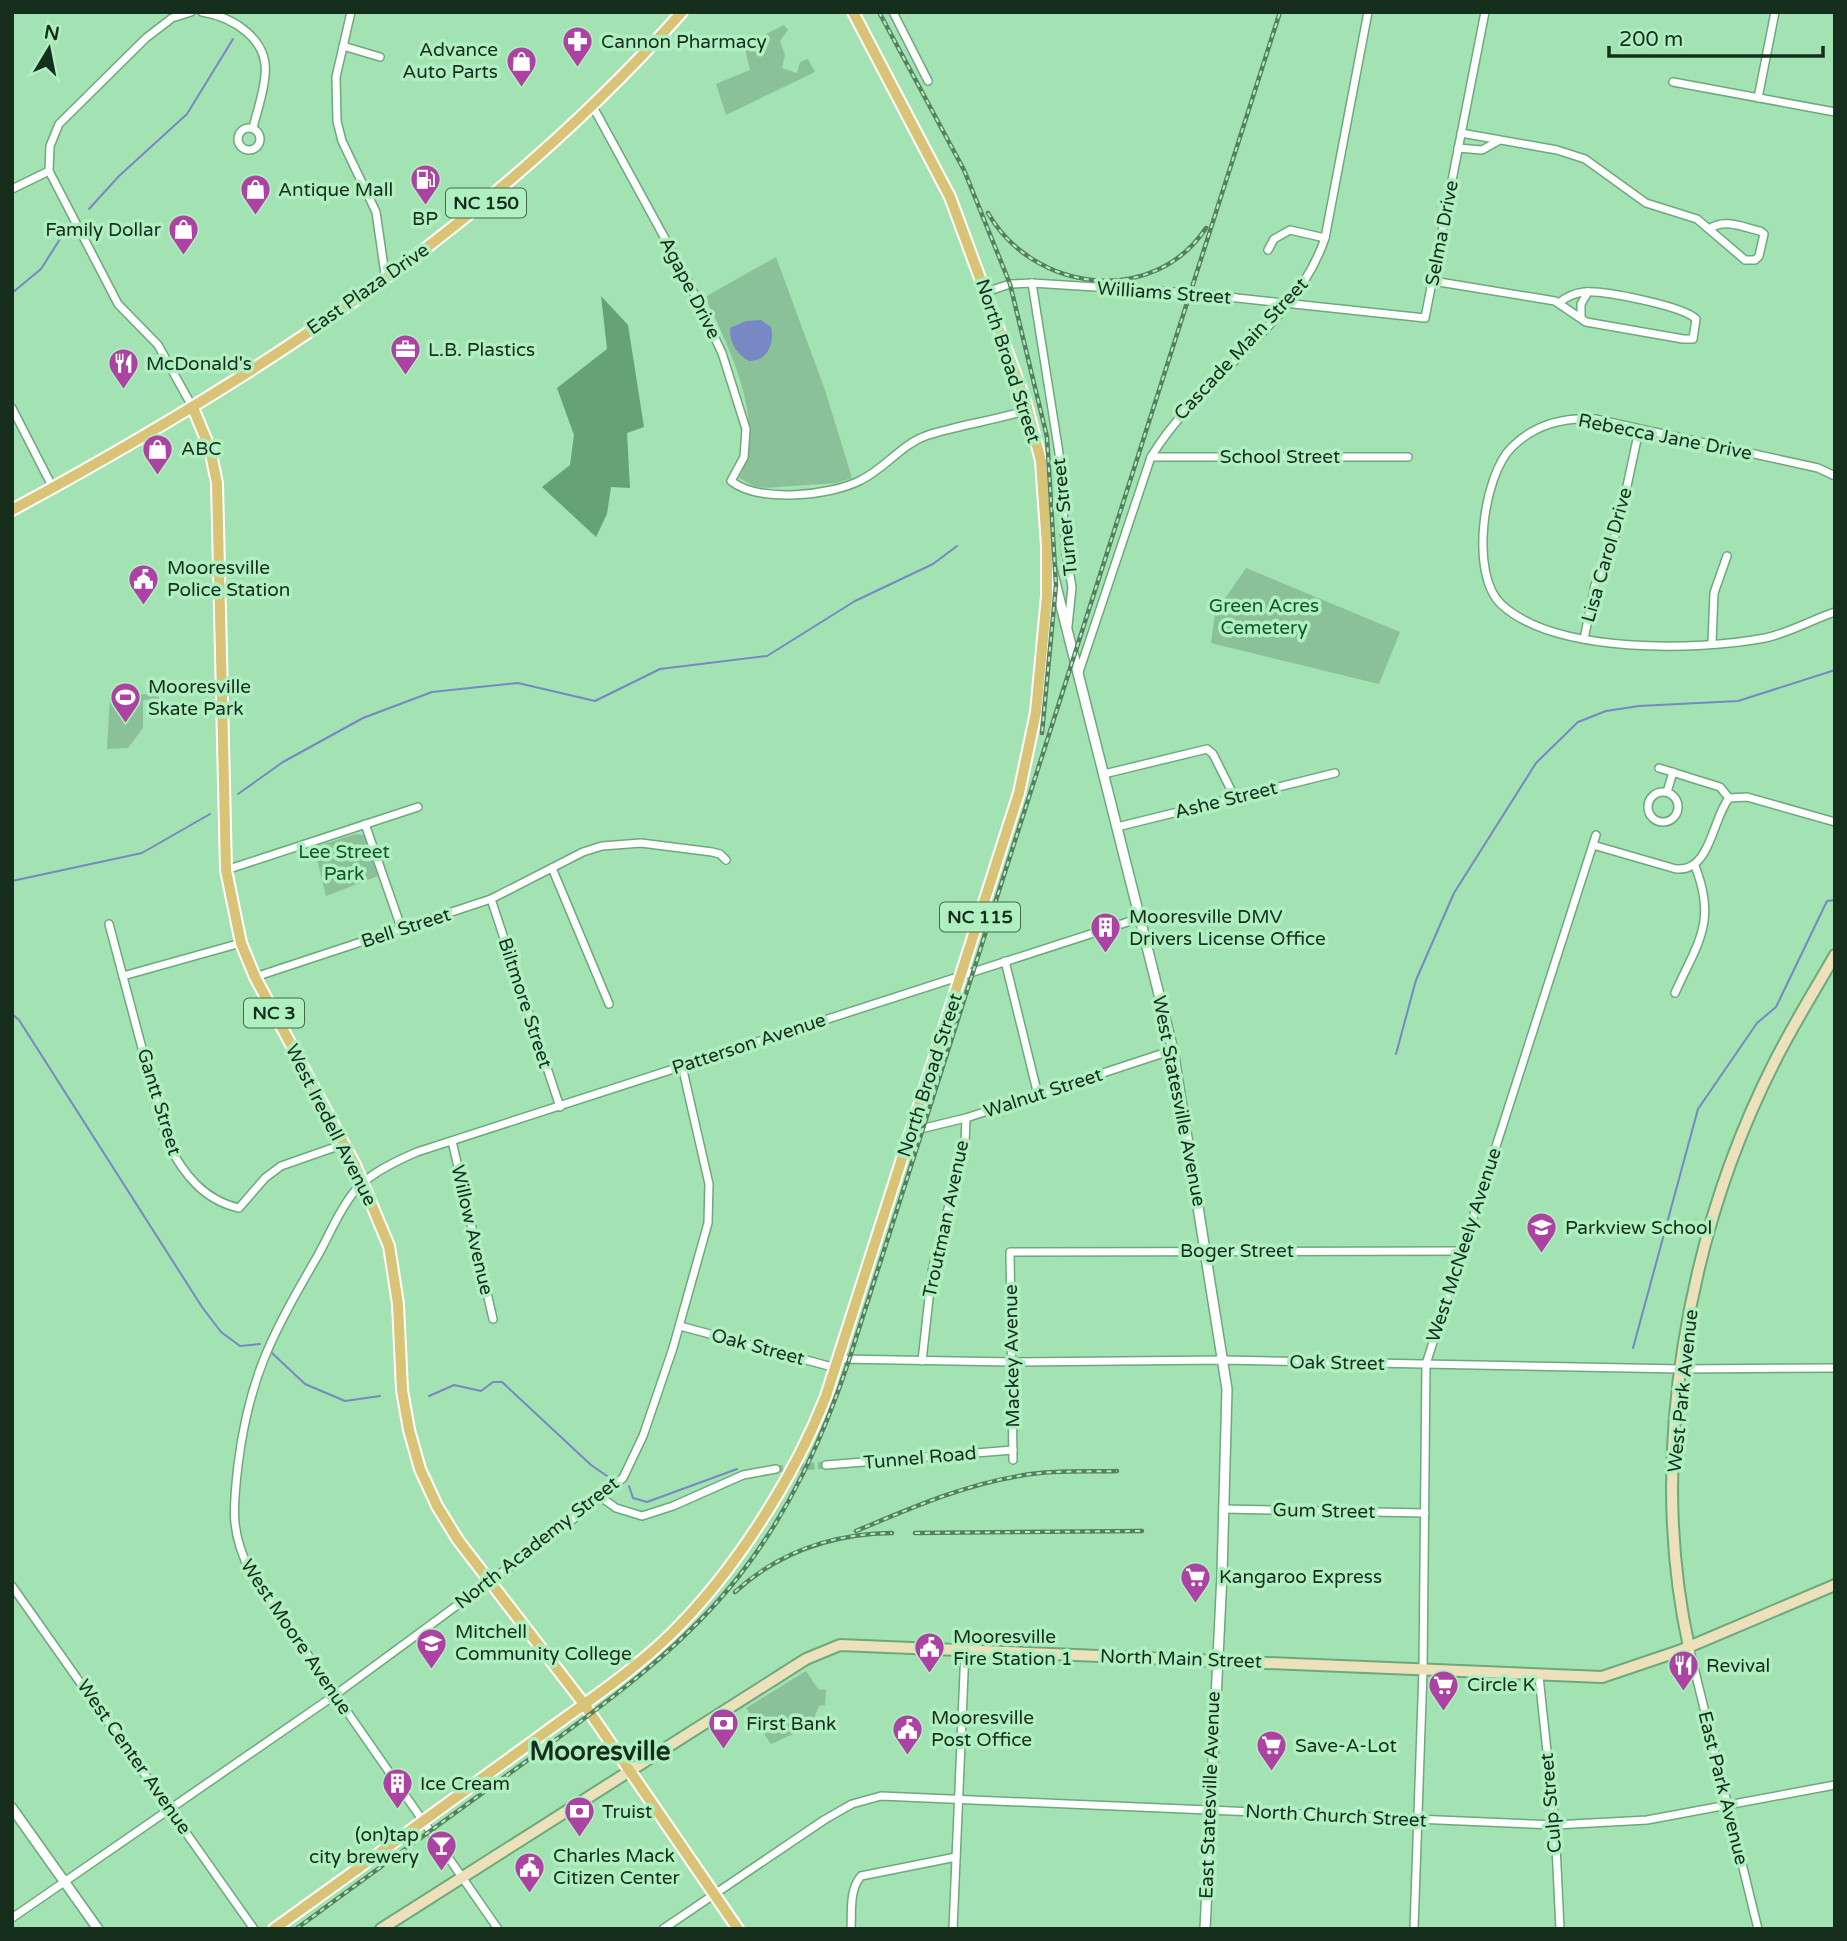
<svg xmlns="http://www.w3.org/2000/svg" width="1847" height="1941" font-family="'Varela Round',sans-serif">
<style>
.green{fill:#8bc198}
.forest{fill:#65a275}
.water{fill:#7788c4}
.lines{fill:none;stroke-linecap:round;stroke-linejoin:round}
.stream{stroke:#7788c4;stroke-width:2}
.minor-tunnel{stroke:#87be94;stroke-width:7;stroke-dasharray:7 3.5;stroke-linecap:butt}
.minor-casing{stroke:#6ca97c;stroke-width:10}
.tertiary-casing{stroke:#6ca97c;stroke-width:12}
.secondary-casing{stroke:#6ca97c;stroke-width:14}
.primary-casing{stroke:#fff;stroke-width:14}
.minor{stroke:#fff;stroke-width:7}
.tertiary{stroke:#fff;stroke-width:9}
.secondary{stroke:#ece1bb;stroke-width:10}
.primary{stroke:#d9c377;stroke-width:10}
.rail-casing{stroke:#557f5f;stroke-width:4.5}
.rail{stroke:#b0efbf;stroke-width:2;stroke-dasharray:5;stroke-linecap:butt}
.labels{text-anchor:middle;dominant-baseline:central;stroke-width:7;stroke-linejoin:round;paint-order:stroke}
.shield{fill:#b0efbf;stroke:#44694e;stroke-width:2}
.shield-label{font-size:18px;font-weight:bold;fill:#162f1d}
.poi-label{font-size:19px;fill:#162f1d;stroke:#b0efbf;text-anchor:start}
.street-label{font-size:19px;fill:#162f1d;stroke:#b0efbf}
.park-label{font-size:19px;fill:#11572c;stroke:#b0efbf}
.district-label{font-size:26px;font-weight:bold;fill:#162f1d;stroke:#b0efbf}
</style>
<rect width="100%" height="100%" fill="#a3e2b2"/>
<g class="green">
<polygon points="784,25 788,30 780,41 785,55 782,68 797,73 800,62 808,59 815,72 726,115 716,84 750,70 744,45"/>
<path d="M776 257 825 390 852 478 836 483 764 488 756 487 739 478C768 425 729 347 705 297Z"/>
<polygon points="1246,568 1400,632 1379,684 1211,643 1215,613"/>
<polygon points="158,694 159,699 143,700 143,728 128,748 107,749 110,695"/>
<polygon points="356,834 364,835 378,876 326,896 314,847"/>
<polygon points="806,1671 818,1689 826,1690 825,1705 819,1706 811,1726 771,1744 746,1708"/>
</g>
<polygon class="forest" points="601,296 628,325 644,427 627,433 630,488 611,487 607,514 596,537 542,487 570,465 574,435 557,388 607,349"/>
<path class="water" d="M761 320 771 327C775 343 767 362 749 361 737 355 729 341 730 328L746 321Z"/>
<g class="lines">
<g class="stream">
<polyline points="89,209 119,176 187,114 233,39"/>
<polyline points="12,293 41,269 67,228"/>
<polyline points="238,794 283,762 363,718 432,692 518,683 595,701 660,669 767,656 855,601 933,564 957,546"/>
<polyline points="12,881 142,853 210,814"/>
<polyline points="12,1014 19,1020 202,1307 221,1332 240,1346 260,1344"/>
<polyline points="1396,1054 1416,980 1454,893 1536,763 1578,722 1606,711 1639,706 1738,701 1835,670"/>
<polyline points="1633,1348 1698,1109 1757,1023 1776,1007 1827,901 1835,900"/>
<polyline points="272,1353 305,1384 345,1401 380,1396"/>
<polyline points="429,1396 454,1385 481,1391 493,1382 502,1382 591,1465 610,1478"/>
<polyline points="629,1486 633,1498 647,1502 737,1469"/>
</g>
<polyline class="minor-tunnel" points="776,1469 826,1465"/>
<defs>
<g id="minor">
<polyline points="191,12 172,18 146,38 59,124 50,146 49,171 118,304 158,345 193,408"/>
<path d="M202 12C233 17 269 39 265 75 264 92 257 111 253 128"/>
<polyline points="351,12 336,77 337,121 342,141 376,212 386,281"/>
<polyline points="893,12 928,81"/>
<polyline points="343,46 380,57"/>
<polyline points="1673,82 1835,112"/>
<polyline points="1758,98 1775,12"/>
<path d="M592 105 686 277 722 353 746 429 744 457 731 481C759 503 831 496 861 480 886 468 901 444 928 435 961 425 995 420 1028 410"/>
<circle cx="249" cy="139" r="11"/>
<path d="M1461 133 1557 150 1585 159 1646 203 1697 219 1745 260H1755L1759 256 1764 234 1760 231C1742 227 1725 218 1709 229"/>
<polyline points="1458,148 1482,150 1498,141"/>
<polyline points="12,189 49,171"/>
<polyline points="1268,250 1274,239 1290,230 1325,238"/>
<path d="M1433 281 1555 301 1586 322 1683 339H1693L1696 319C1683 306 1603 290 1584 292 1575 293 1566 297 1559 303"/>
<polyline points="1032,283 1059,453 1066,553 1072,587 1068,626"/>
<polyline points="986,292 1010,284 1032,283 1191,293 1425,318 1485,12"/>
<polyline points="1581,318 1581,304 1588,292"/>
<polyline points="12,408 53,488"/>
<polyline points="1151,457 1408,457"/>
<path d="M1835 476 1818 468 1595 419C1564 417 1535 424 1512 447 1483 475 1469 576 1502 605 1556 654 1696 651 1765 638 1789 633 1811 620 1835 612"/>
<polyline points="1584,639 1595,585 1618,528 1639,430"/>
<polyline points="1712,642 1714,593 1727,556"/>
<path d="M1078 675 1151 457C1199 377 1296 326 1325 238L1368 12"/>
<polyline points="1659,768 1720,787 1729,798"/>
<polyline points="1104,774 1207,749 1213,754 1235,798"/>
<circle cx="1663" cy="807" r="15"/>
<polyline points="1667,792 1673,772"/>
<polyline points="365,824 402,930"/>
<polyline points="1117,827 1335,773"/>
<path d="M1593 845 1676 869C1711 872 1712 819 1729 798L1747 797 1835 822"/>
<polyline points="552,868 609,1004"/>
<polyline points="226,870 418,807"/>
<polyline points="491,899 560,1107"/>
<path d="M109 924 167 1142C183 1173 203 1200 239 1208L265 1178 281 1166 344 1144"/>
<polyline points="1005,961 1038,1095"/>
<polyline points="123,976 241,943"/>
<polyline points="255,977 491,899 583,852 602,846 641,843 712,852 720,854 726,860"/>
<path d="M1675 993C1698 942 1717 922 1695 866"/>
<polyline points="912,1131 966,1118 1173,1050"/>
<polyline points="452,1141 493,1319"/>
<polyline points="680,1326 836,1368"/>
<polyline points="839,1359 1012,1362 1223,1360 1681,1369 1835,1368"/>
<polyline points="922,1361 932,1271 965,1143 966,1118"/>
<polyline points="1013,1460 1010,1252 1463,1251"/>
<polyline points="826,1465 1013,1450"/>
<polyline points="602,1498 616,1508 642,1516 673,1506 743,1475 776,1469"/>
<polyline points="1223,1509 1425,1513"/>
<polyline points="12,1586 254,1929"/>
<polyline points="1689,1647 1758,1929"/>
<polyline points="1539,1677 1555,1825 1560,1929"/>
<polyline points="12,1918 335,1695 561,1529 623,1478 643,1436 673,1348 708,1223 709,1184 682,1066"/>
<path d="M498 1929 251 1573C230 1533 233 1508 238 1465 249 1376 273 1333 317 1257 329 1236 339 1210 354 1192 368 1174 396 1161 417 1152L1140 918"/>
<polyline points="663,1929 824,1820 852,1804 881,1796 1555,1825 1647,1820 1835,1785"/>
<path d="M851 1929C852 1911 849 1890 861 1876L956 1857"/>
<polyline points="953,1929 965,1650"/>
<polyline points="1414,1929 1423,1670 1426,1364 1596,835"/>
</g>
<g id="tertiary">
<polyline points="1050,562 1173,1050 1227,1389 1222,1574 1205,1929"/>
<polyline points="12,1808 98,1929"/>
</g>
<g id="secondary">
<path d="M1689 1647C1647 1457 1687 1234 1775 1061 1793 1025 1815 990 1835 955"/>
<polyline points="381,1929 806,1659 840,1645 1602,1677 1679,1651 1835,1585"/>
</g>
<g id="primary">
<polyline points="193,408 210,449 217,483 226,870 241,943 255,977 355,1165 389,1246 398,1304 402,1390 409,1430 420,1469 437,1506 458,1540 584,1704 738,1929"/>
<path d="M12 510C258 377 495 223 682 12"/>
<path d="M274 1929C359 1868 444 1806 528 1745 576 1709 628 1676 671 1634 734 1572 794 1478 826 1396L1019 793 1036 712 1047 596V546L1041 461 1025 400 950 197 853 12"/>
</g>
</defs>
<use href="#minor" class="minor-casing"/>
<use href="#tertiary" class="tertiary-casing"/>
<use href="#secondary" class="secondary-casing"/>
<use href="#primary" class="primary-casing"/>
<use href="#minor" class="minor"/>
<use href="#tertiary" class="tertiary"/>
<use href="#secondary" class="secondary"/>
<use href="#primary" class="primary"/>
<defs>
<g id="rail">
<polyline points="879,12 964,170 1010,284 1047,437 1056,585 1042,733"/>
<path d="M988 213C1033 292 1153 308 1206 228"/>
<path d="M856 1531C909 1509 963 1485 1019 1476 1051 1470 1085 1472 1117 1471"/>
<polyline points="915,1533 1142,1531"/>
<path d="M735 1592C780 1551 832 1534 892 1533"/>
<path d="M296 1929C373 1872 451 1816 528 1760 603 1705 681 1650 739 1576 790 1511 823 1438 849 1360L1280 12"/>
</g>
</defs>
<use href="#rail" class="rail-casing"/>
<use href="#rail" class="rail"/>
</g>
<defs>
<symbol id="pharmacy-pin" viewBox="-11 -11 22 30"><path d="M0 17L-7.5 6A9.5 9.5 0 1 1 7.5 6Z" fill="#ac42a2" stroke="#b0efbf"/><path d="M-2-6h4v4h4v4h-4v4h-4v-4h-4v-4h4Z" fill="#fff"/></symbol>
<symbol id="shop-pin" viewBox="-11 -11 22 30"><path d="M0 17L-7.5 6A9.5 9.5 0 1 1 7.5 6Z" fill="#ac42a2" stroke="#b0efbf"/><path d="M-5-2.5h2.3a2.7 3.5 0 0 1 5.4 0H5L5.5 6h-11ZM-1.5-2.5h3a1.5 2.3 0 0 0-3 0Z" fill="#fff"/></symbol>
<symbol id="fuel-pin" viewBox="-11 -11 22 30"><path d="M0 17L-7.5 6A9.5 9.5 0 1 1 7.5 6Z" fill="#ac42a2" stroke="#b0efbf"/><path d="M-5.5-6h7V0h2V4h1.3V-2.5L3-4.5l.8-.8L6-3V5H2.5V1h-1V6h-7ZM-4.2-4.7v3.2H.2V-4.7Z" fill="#fff"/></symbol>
<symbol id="office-pin" viewBox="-11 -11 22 30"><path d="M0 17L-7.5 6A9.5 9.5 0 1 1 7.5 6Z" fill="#ac42a2" stroke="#b0efbf"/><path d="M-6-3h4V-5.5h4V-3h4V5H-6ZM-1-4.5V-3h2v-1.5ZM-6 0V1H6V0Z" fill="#fff"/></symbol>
<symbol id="restaurant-pin" viewBox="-11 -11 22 30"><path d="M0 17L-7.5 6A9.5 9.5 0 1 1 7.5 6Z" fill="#ac42a2" stroke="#b0efbf"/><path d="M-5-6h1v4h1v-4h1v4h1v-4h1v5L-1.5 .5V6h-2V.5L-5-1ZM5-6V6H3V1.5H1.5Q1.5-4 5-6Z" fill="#fff"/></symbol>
<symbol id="civic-pin" viewBox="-11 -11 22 30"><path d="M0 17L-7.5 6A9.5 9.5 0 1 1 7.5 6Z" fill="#ac42a2" stroke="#b0efbf"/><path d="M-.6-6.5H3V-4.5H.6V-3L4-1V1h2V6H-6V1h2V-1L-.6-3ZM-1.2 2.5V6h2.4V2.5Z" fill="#fff"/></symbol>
<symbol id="stadium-pin" viewBox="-11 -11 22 30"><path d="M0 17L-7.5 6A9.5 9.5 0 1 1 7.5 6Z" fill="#ac42a2" stroke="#b0efbf"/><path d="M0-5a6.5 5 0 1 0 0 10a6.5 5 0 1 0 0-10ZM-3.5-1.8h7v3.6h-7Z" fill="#fff"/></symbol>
<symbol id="building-pin" viewBox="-11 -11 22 30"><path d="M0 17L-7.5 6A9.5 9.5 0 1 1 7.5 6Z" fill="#ac42a2" stroke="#b0efbf"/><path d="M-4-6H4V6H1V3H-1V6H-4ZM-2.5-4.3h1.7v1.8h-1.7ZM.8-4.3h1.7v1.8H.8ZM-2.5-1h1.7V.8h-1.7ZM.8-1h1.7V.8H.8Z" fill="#fff"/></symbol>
<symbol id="school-pin" viewBox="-11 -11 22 30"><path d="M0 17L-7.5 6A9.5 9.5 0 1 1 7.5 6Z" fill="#ac42a2" stroke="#b0efbf"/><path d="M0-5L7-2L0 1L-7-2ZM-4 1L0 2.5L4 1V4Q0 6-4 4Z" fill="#fff"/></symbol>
<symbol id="supermarket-pin" viewBox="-11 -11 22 30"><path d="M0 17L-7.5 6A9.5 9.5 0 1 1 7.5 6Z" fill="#ac42a2" stroke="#b0efbf"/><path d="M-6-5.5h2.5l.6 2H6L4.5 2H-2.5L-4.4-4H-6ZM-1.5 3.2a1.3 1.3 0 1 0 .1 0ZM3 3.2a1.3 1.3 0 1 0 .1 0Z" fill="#fff"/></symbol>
<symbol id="university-pin" viewBox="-11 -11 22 30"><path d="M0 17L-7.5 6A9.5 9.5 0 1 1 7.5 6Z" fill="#ac42a2" stroke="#b0efbf"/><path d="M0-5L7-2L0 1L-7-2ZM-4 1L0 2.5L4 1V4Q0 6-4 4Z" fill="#fff"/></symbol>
<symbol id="bank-pin" viewBox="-11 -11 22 30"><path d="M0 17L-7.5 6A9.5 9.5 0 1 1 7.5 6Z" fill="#ac42a2" stroke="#b0efbf"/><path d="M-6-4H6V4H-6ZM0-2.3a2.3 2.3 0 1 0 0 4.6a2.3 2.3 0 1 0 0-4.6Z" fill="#fff"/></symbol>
<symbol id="bar-pin" viewBox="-11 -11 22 30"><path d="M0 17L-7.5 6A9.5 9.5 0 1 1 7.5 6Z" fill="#ac42a2" stroke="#b0efbf"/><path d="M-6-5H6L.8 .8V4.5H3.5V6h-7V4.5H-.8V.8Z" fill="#fff"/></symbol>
</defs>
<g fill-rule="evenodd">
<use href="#pharmacy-pin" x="560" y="24" width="35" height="47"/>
<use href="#shop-pin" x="504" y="44" width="35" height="47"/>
<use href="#fuel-pin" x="408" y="162" width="35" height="47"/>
<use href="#shop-pin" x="238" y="172" width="35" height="47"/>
<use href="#shop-pin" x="166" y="212" width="35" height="47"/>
<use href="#office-pin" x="388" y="332" width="35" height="47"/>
<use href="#restaurant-pin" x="106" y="346" width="35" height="47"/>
<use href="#shop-pin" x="140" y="432" width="35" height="47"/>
<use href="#civic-pin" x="126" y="562" width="35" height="47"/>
<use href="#stadium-pin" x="108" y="680" width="35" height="47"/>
<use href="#building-pin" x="1088" y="910" width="35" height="47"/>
<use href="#school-pin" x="1524" y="1210" width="35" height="47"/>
<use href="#supermarket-pin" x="1178" y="1560" width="35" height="47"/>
<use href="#university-pin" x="414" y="1626" width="35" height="47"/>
<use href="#civic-pin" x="912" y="1630" width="35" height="47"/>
<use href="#restaurant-pin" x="1666" y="1648" width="35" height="47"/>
<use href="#supermarket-pin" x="1426" y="1668" width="35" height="47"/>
<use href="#bank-pin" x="706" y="1706" width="35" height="47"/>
<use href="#civic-pin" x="890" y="1712" width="35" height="47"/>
<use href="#supermarket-pin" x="1254" y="1728" width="35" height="47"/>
<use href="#building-pin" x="380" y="1766" width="35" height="47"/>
<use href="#bank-pin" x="562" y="1794" width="35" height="47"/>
<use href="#bar-pin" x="424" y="1828" width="35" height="47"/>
<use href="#civic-pin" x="512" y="1850" width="35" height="47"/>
</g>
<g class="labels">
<g class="shield">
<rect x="446" y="188.5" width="80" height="29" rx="5"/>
<rect x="940" y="902.5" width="80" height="29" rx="5"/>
<rect x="244" y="998.5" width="60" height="29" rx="5"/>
</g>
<g class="shield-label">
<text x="486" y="203">NC 150</text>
<text x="980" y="917">NC 115</text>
<text x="274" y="1013">NC 3</text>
</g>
<g class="poi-label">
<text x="601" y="42">Cannon Pharmacy</text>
<text x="498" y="50" text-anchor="end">Advance<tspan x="498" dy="22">Auto Parts</tspan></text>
<text x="278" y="190">Antique Mall</text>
<text x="425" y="219" text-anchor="middle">BP</text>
<text x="161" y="230" text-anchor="end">Family Dollar</text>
<text x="428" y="350">L.B. Plastics</text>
<text x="146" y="364">McDonald's</text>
<text x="181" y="449">ABC</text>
<text x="167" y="568">Mooresville<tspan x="167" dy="22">Police Station</tspan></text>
<text x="148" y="687">Mooresville<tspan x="148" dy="22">Skate Park</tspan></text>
<text x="1129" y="917">Mooresville DMV<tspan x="1129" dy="22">Drivers License Office</tspan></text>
<text x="1565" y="1228">Parkview School</text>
<text x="1219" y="1577">Kangaroo Express</text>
<text x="455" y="1632">Mitchell<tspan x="455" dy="22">Community College</tspan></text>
<text x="953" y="1637">Mooresville<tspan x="953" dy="22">Fire Station 1</tspan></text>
<text x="1706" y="1666">Revival</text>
<text x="1467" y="1685">Circle K</text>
<text x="931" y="1718">Mooresville<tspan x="931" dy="22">Post Office</tspan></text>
<text x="746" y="1724">First Bank</text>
<text x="1295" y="1746">Save-A-Lot</text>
<text x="420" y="1784">Ice Cream</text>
<text x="602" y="1812">Truist</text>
<text x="419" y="1835" text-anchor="end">(on)tap<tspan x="419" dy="22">city brewery</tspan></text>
<text x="553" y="1856">Charles Mack<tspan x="553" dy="22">Citizen Center</tspan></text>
</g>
<g class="street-label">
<text transform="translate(1442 233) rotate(-79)">Selma Drive</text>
<text transform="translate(690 288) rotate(63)">Agape Drive</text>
<text transform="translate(368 289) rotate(-35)">East Plaza Drive</text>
<text transform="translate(1164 293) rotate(4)">Williams Street</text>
<text transform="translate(1241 349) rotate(-47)">Cascade Main Street</text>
<text transform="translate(1008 361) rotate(72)">North Broad Street</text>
<text transform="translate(1665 437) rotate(11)">Rebecca Jane Drive</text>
<text x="1280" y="457">School Street</text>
<text transform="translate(1065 517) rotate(-96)">Turner Street</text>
<text transform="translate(1607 555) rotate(-74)">Lisa Carol Drive</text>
<text transform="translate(1226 800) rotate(-14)">Ashe Street</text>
<text transform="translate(406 928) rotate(-18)">Bell Street</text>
<text transform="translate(525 1003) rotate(72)">Biltmore Street</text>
<text transform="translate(749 1044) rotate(-18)">Patterson Avenue</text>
<text transform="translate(930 1075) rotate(-72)">North Broad Street</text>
<text transform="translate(1043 1093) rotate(-18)">Walnut Street</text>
<text transform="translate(1179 1101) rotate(79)">West Statesville Avenue</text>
<text transform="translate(159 1102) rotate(73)">Gantt Street</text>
<text transform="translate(331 1125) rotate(63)">West Iredell Avenue</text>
<text transform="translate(946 1219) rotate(-78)">Troutman Avenue</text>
<text transform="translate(472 1230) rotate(77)">Willow Avenue</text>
<text transform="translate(1464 1245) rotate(-72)">West McNeely Avenue</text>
<text x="1237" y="1251">Boger Street</text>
<text transform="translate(758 1347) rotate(15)">Oak Street</text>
<text transform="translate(1012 1356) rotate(-91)">Mackey Avenue</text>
<text transform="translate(1337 1363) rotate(1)">Oak Street</text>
<text transform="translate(1683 1391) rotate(-84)">West Park Avenue</text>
<text transform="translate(920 1458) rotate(-5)">Tunnel Road</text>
<text transform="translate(1324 1511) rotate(1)">Gum Street</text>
<text transform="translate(537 1543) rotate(-38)">North Academy Street</text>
<text transform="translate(296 1637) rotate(56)">West Moore Avenue</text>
<text transform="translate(1181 1659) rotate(2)">North Main Street</text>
<text transform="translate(134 1757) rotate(55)">West Center Avenue</text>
<text transform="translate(1723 1788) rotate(76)">East Park Avenue</text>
<text transform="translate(1210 1795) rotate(-88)">East Statesville Avenue</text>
<text transform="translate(1551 1803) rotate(-95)">Culp Street</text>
<text transform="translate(1336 1816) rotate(3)">North Church Street</text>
</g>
<g class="park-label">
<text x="1264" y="606">Green Acres<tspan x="1264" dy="22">Cemetery</tspan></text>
<text x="344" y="852">Lee Street<tspan x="344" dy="22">Park</tspan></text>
</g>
<g class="district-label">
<text x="600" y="1751">Mooresville</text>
</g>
</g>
<rect width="1847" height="1941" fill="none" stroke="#162f1d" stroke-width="28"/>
<g transform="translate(49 49) rotate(10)" stroke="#b0efbf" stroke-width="5" paint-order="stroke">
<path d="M0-5L12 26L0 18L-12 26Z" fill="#162f1d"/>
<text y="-10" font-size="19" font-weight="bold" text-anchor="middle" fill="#162f1d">N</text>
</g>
<path d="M1609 46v10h214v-10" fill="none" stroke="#162f1d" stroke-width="3.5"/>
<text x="1619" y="46" font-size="21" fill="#162f1d" stroke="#b0efbf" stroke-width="5" paint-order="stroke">200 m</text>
</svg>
